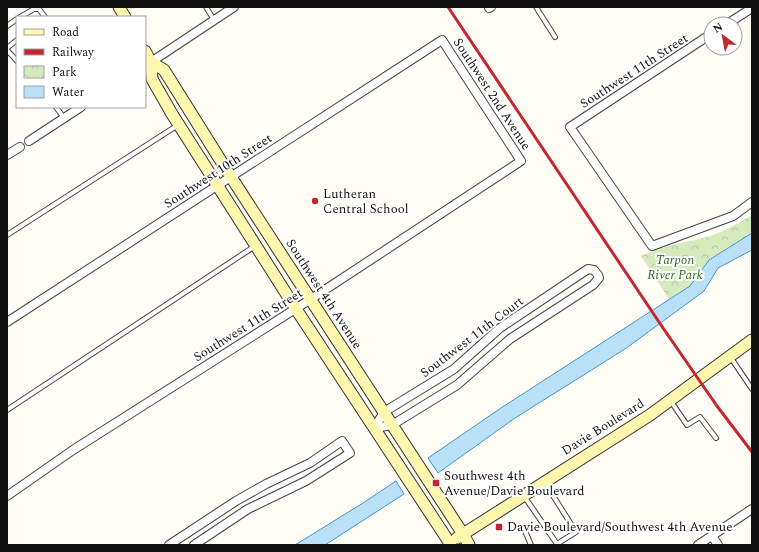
<svg xmlns="http://www.w3.org/2000/svg" width="759" height="552" font-family="Spectral,serif">
<style>
.park{fill:url(#park-crowns)}
.water{fill:#b9e0f7;stroke:#3f96cf}
.lines{fill:none;stroke-linecap:round;stroke-linejoin:round}
.service-casing{stroke:#444;stroke-width:6}
.minor-casing{stroke:#444;stroke-width:10}
.secondary-casing{stroke:#333;stroke-width:13}
.service{stroke:#fff;stroke-width:4}
.minor{stroke:#fff;stroke-width:8}
.secondary{stroke:#fff6b0;stroke-width:11}
.rail{stroke:#c4262e;stroke-width:3}
.poi-dot{fill:#c4262e;stroke:#fff;stroke-width:1.5}
.labels{text-anchor:middle;dominant-baseline:central;stroke-width:4;stroke-linejoin:round;paint-order:stroke}
.street-label{font-size:13px;fill:#111;stroke:#fff}
.poi-label{font-size:13px;fill:#111;stroke:#fff;text-anchor:start}
.park-label{font-size:13px;font-style:italic;fill:#2f6b1f;stroke:#fff}
</style>
<defs>
<pattern id="park-crowns" width="20" height="18" patternUnits="userSpaceOnUse"><rect width="20" height="18" fill="#d5ebbd"/><path d="M2 6a3 3 0 1 1 6 0M12 15a3 3 0 1 1 6 0" fill="none" stroke="#b6c8a1"/></pattern>
</defs>
<rect width="100%" height="100%" fill="#fffdf5"/>
<path class="park" d="M752 215V233L709 260 690 286 669 299 641 256C663 245 687 243 710 236 725 231 738 223 752 215Z"/>
<g class="water">
<polygon points="752,233 752,250 718,268 704,291 625,349 515,418 438,473 428,458 501,408 690,286 709,260"/>
<polygon points="396,481 404,494 325,545 295,545 363,503"/>
</g>
<g class="lines">
<defs>
<g id="service">
<polyline points="206,7 214,20"/>
<polyline points="536,7 555,37"/>
<polyline points="20,17 34,9 39,9 45,17"/>
<polyline points="7,26 17,19"/>
<polyline points="7,48 17,40"/>
<polyline points="7,50 17,61"/>
<polyline points="56,107 64,118"/>
<polyline points="7,235 178,125"/>
<polyline points="731,358 752,389"/>
<polyline points="670,400 687,425 700,417 716,438"/>
<polyline points="7,410 255,246"/>
<polyline points="524,496 557,544 576,532 545,483"/>
<polyline points="525,531 531,545"/>
</g>
<g id="minor">
<polyline points="489,8 491,7"/>
<polyline points="727,24 752,8"/>
<polyline points="711,34 570,127 652,246 733,216 752,202"/>
<polyline points="145,66 234,7"/>
<polyline points="29,141 81,107"/>
<polyline points="7,155 20,147"/>
<polygon points="588,269 594,270 598,275 599,278 593,285 510,339 457,385 392,425 374,428 384,412 454,369 500,328"/>
<polyline points="7,322 442,40 521,161 311,299 73,450 7,496"/>
<polyline points="712,536 718,545"/>
<polyline points="169,545 236,501 266,484 310,463 342,441 350,453 306,481 248,509 194,545"/>
<polyline points="698,545 752,509"/>
</g>
<g id="secondary">
<polyline points="119,7 125,17"/>
<polyline points="145,51 151,62 164,70 231,177 463,534 469,545"/>
<polyline points="151,62 152,79 172,114 296,309 451,545"/>
<polyline points="457,538 650,415 752,340"/>
</g>
</defs>
<use href="#service" class="service-casing"/>
<use href="#minor" class="minor-casing"/>
<use href="#secondary" class="secondary-casing"/>
<use href="#service" class="service"/>
<use href="#minor" class="minor"/>
<use href="#secondary" class="secondary"/>
<polyline class="rail" points="448,7 663,328 717,406 752,452"/>
</g>
<g class="poi-dot">
<circle cx="315" cy="201" r="4"/>
<rect x="432" y="479" width="8" height="8" rx="2"/>
<rect x="495" y="523" width="8" height="8" rx="2"/>
</g>
<g class="labels">
<g class="street-label">
<text transform="translate(634 71) rotate(-33)">Southwest 11th Street</text>
<text transform="translate(492 94) rotate(57)">Southwest 2nd Avenue</text>
<text transform="translate(218 171) rotate(-33)">Southwest 10th Street</text>
<text transform="translate(324 294) rotate(57)">Southwest 4th Avenue</text>
<text transform="translate(248 325) rotate(-32)">Southwest 11th Street</text>
<text transform="translate(472 337) rotate(-37)">Southwest 11th Court</text>
<text transform="translate(603 427) rotate(-32)">Davie Boulevard</text>
</g>
<g class="poi-label">
<text x="323" y="194">Lutheran<tspan x="323" dy="15">Central School</tspan></text>
<text x="444" y="476">Southwest 4th<tspan x="444" dy="15">Avenue/Davie Boulevard</tspan></text>
<text x="507" y="527">Davie Boulevard/Southwest 4th Avenue</text>
</g>
<g class="park-label">
<text x="675" y="260">Tarpon<tspan x="675" dy="15">River Park</tspan></text>
</g>
</g>
<rect width="759" height="552" fill="none" stroke="#111111" stroke-width="16"/>
<rect x="16" y="16" width="130" height="92" fill="#ffffff" stroke="#a0a0a0"/>
<rect x="24" y="29" width="20" height="6" fill="#fff6b0" stroke="#a0a0a0"/>
<text x="52" y="36" font-size="12" fill="#111111">Road</text>
<rect x="24" y="49" width="20" height="6" fill="#c4262e" stroke="#a0a0a0"/>
<text x="52" y="56" font-size="12" fill="#111111">Railway</text>
<rect x="24" y="66" width="20" height="12" fill="url(#park-crowns)" stroke="#a0a0a0"/>
<text x="52" y="76" font-size="12" fill="#111111">Park</text>
<rect x="24" y="86" width="20" height="12" fill="#b9e0f7" stroke="#a0a0a0"/>
<text x="52" y="96" font-size="12" fill="#111111">Water</text>
<g transform="translate(723 36) rotate(328)"><circle r="19" fill="#ffffff" stroke="#a0a0a0"/>
<path d="M0-3L7 15L0 10L-7 15Z" fill="#c4262e"/>
<text y="-6" font-size="11" font-weight="bold" text-anchor="middle" fill="#111111">N</text>
</g>
</svg>
